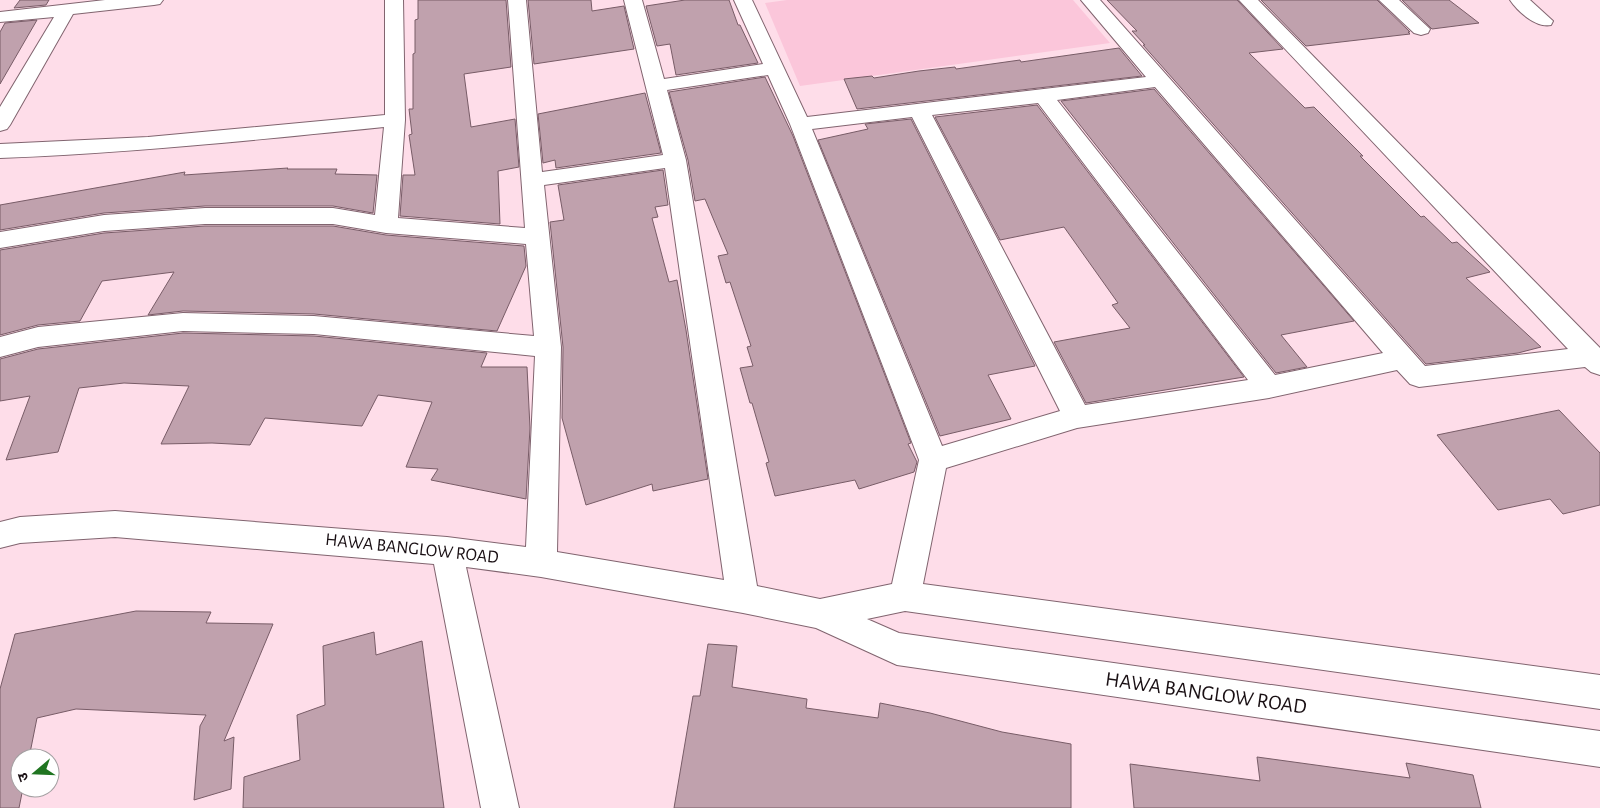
<svg xmlns="http://www.w3.org/2000/svg" width="1600" height="808" font-family="'Alegreya Sans','Noto Sans Devanagari',sans-serif">
<style>
.green{fill:#fbc6da}
.building{fill:#c0a1ad;stroke:#785c67}
.lines{fill:none;stroke-linecap:round;stroke-linejoin:round}
.minor-casing{stroke:#81646f;stroke-width:2}
.minor{fill:#fff;fill-rule:evenodd}
.labels{text-anchor:middle;dominant-baseline:central;stroke-width:4;stroke-linejoin:round;paint-order:stroke}
.street-label{font-size:18px;fill:#190f13;stroke:#fff}
.near-street-label{font-size:21px;fill:#190f13;stroke:#fff}
</style>
<rect width="100%" height="100%" fill="#fedde9"/>
<polygon class="green" points="787,0 1073,0 1110,43 800,86 765,3"/>
<g class="building">
<polygon points="20,0 49,0 46,5 14,8"/>
<polygon points="418,0 506,0 511,67 464,74 471,127 515,119 519,167 498,171 500,224 400,216 403,175 415,175 409,135 412,134 409,109 413,109 413,54 415,53 415,20 418,19"/>
<polygon points="528,0 591,0 592,11 624,6 634,49 534,64"/>
<polygon points="685,0 729,0 738,25 740,25 758,63 676,75 670,44 657,46 646,6"/>
<polygon points="1107,0 1237,0 1283,49 1249,53 1305,108 1314,107 1363,156 1360,156 1421,217 1424,216 1452,243 1457,242 1490,272 1466,278 1541,347 1518,353 1426,364 1143,45 1145,45 1132,31 1137,31"/>
<polygon points="1261,0 1377,0 1410,32 1408,32 1410,34 1306,46"/>
<polygon points="1402,0 1449,0 1479,23 1432,29"/>
<polygon points="37,20 0,84 0,32 5,23"/>
<polygon points="1119,48 1142,76 857,109 844,79 872,76 874,78 919,71 955,67 956,69 1020,60 1021,62"/>
<polygon points="765,77 793,136 911,443 908,444 917,462 914,472 859,489 855,480 775,496 766,463 769,462 752,403 750,403 740,368 753,366 747,347 751,346 730,282 726,283 718,256 728,254 705,199 695,201 688,160 669,92"/>
<polygon points="1154,89 1354,321 1281,335 1307,367 1276,373 1061,101"/>
<polygon points="645,93 661,153 556,168 555,160 543,163 538,114"/>
<polygon points="1037,105 1244,377 1086,403 1054,342 1130,328 1112,305 1118,303 1064,227 1000,240 935,117"/>
<polygon points="911,119 1035,366 988,375 1011,419 940,436 818,140 868,129 865,124"/>
<polygon points="288,168 287,169 337,169 335,174 377,175 373,213 333,206 205,206 104,213 0,230 0,205 185,172 184,175"/>
<polygon points="663,170 668,205 655,207 658,217 652,218 669,282 677,280 686,330 708,479 653,491 652,484 586,505 562,418 563,347 550,222 564,220 558,185"/>
<polygon points="205,226 333,226 386,235 524,246 526,266 497,331 314,314 183,311 148,315 174,272 102,281 80,321 38,325 0,335 0,250 104,233"/>
<polygon points="183,333 314,336 487,353 481,367 527,367 530,428 526,499 431,480 438,469 406,467 432,402 378,395 362,426 265,418 250,445 212,443 161,444 189,386 124,383 79,388 58,452 6,460 30,396 0,401 0,359 38,349"/>
<polygon points="1559,410 1600,453 1600,505 1563,514 1550,499 1498,510 1437,435"/>
<polygon points="136,611 211,612 206,623 273,624 224,741 234,737 231,789 194,800 200,726 206,715 76,709 37,718 29,758 20,758 20,788 23,788 19,808 0,808 0,689 15,634"/>
<polygon points="374,632 376,655 422,641 444,808 243,808 244,777 300,760 297,715 325,705 323,646"/>
<polygon points="708,644 737,646 732,687 807,699 806,708 878,718 880,703 930,713 1002,732 1071,744 1071,808 674,808 693,696 700,696"/>
<polygon points="1257,757 1410,778 1406,763 1473,775 1481,808 1134,808 1130,764 1260,781"/>
</g>
<g class="lines">
<defs>
<g id="minor">
<polygon points="105,0 163,0 160,4 154,5 73,14 10,125 7,129 0,131 0,107 54,17 0,22 0,12"/>
<path d="M385 0H403L405 120 398 218 525 228 508 0H526L542 172 663 155 624 0H642L664 79 763 64 734 0H752L807 117 1146 77 1081 0H1100L1425 366 1568 349 1239 0H1258L1600 348V375L1591 372 1585 367 1419 387 1410 384 1397 370 1269 398 1077 428 946 468 923 584 1600 675V709L905 611 867 619 899 633 1600 731V767L897 665 816 628 743 613 541 577 466 567 519 808H481L434 564 115 537 20 543 0 548V522L20 517 115 511 447 537 526 547 535 356 314 334 183 331 38 347 0 357V337L38 327 183 313 314 316 534 336 526 244 386 233 333 224H205L104 231 0 248V232L104 215 205 208H333L375 215 384 127C256 140 128 153 0 158V144L148 137 385 115ZM768 75 790 124 919 460 892 584 820 599 757 586 686 160 667 90ZM1155 87 1383 353 1275 375 1057 100ZM1038 103 1248 380 1085 405 932 115ZM912 117 1060 411 942 446 812 129ZM665 168 724 580 557 552 561 347 544 185Z"/>
<polygon points="1379,0 1399,0 1430,29 1428,33 1421,35 1414,33"/>
<path d="M1510 0H1530L1553 21 1551 25C1536 28 1518 12 1510 0Z"/>
</g>
</defs>
<use href="#minor" class="minor-casing"/>
<use href="#minor" class="minor"/>
</g>
<g class="labels">
<g class="street-label">
<text transform="translate(412 549) rotate(6)">HAWA BANGLOW ROAD</text>
</g>
<g class="near-street-label">
<text transform="translate(1206 693) rotate(8)">HAWA BANGLOW ROAD</text>
</g>
</g>
<g transform="translate(35 773) rotate(251)"><circle r="24" fill="#ffffff" stroke="#a39fa1"/>
<path d="M0-4L9 19L0 12L-9 19Z" fill="#207521"/>
<text y="-8" font-size="14" font-weight="bold" text-anchor="middle" fill="#190f13">उ</text>
</g>
</svg>
